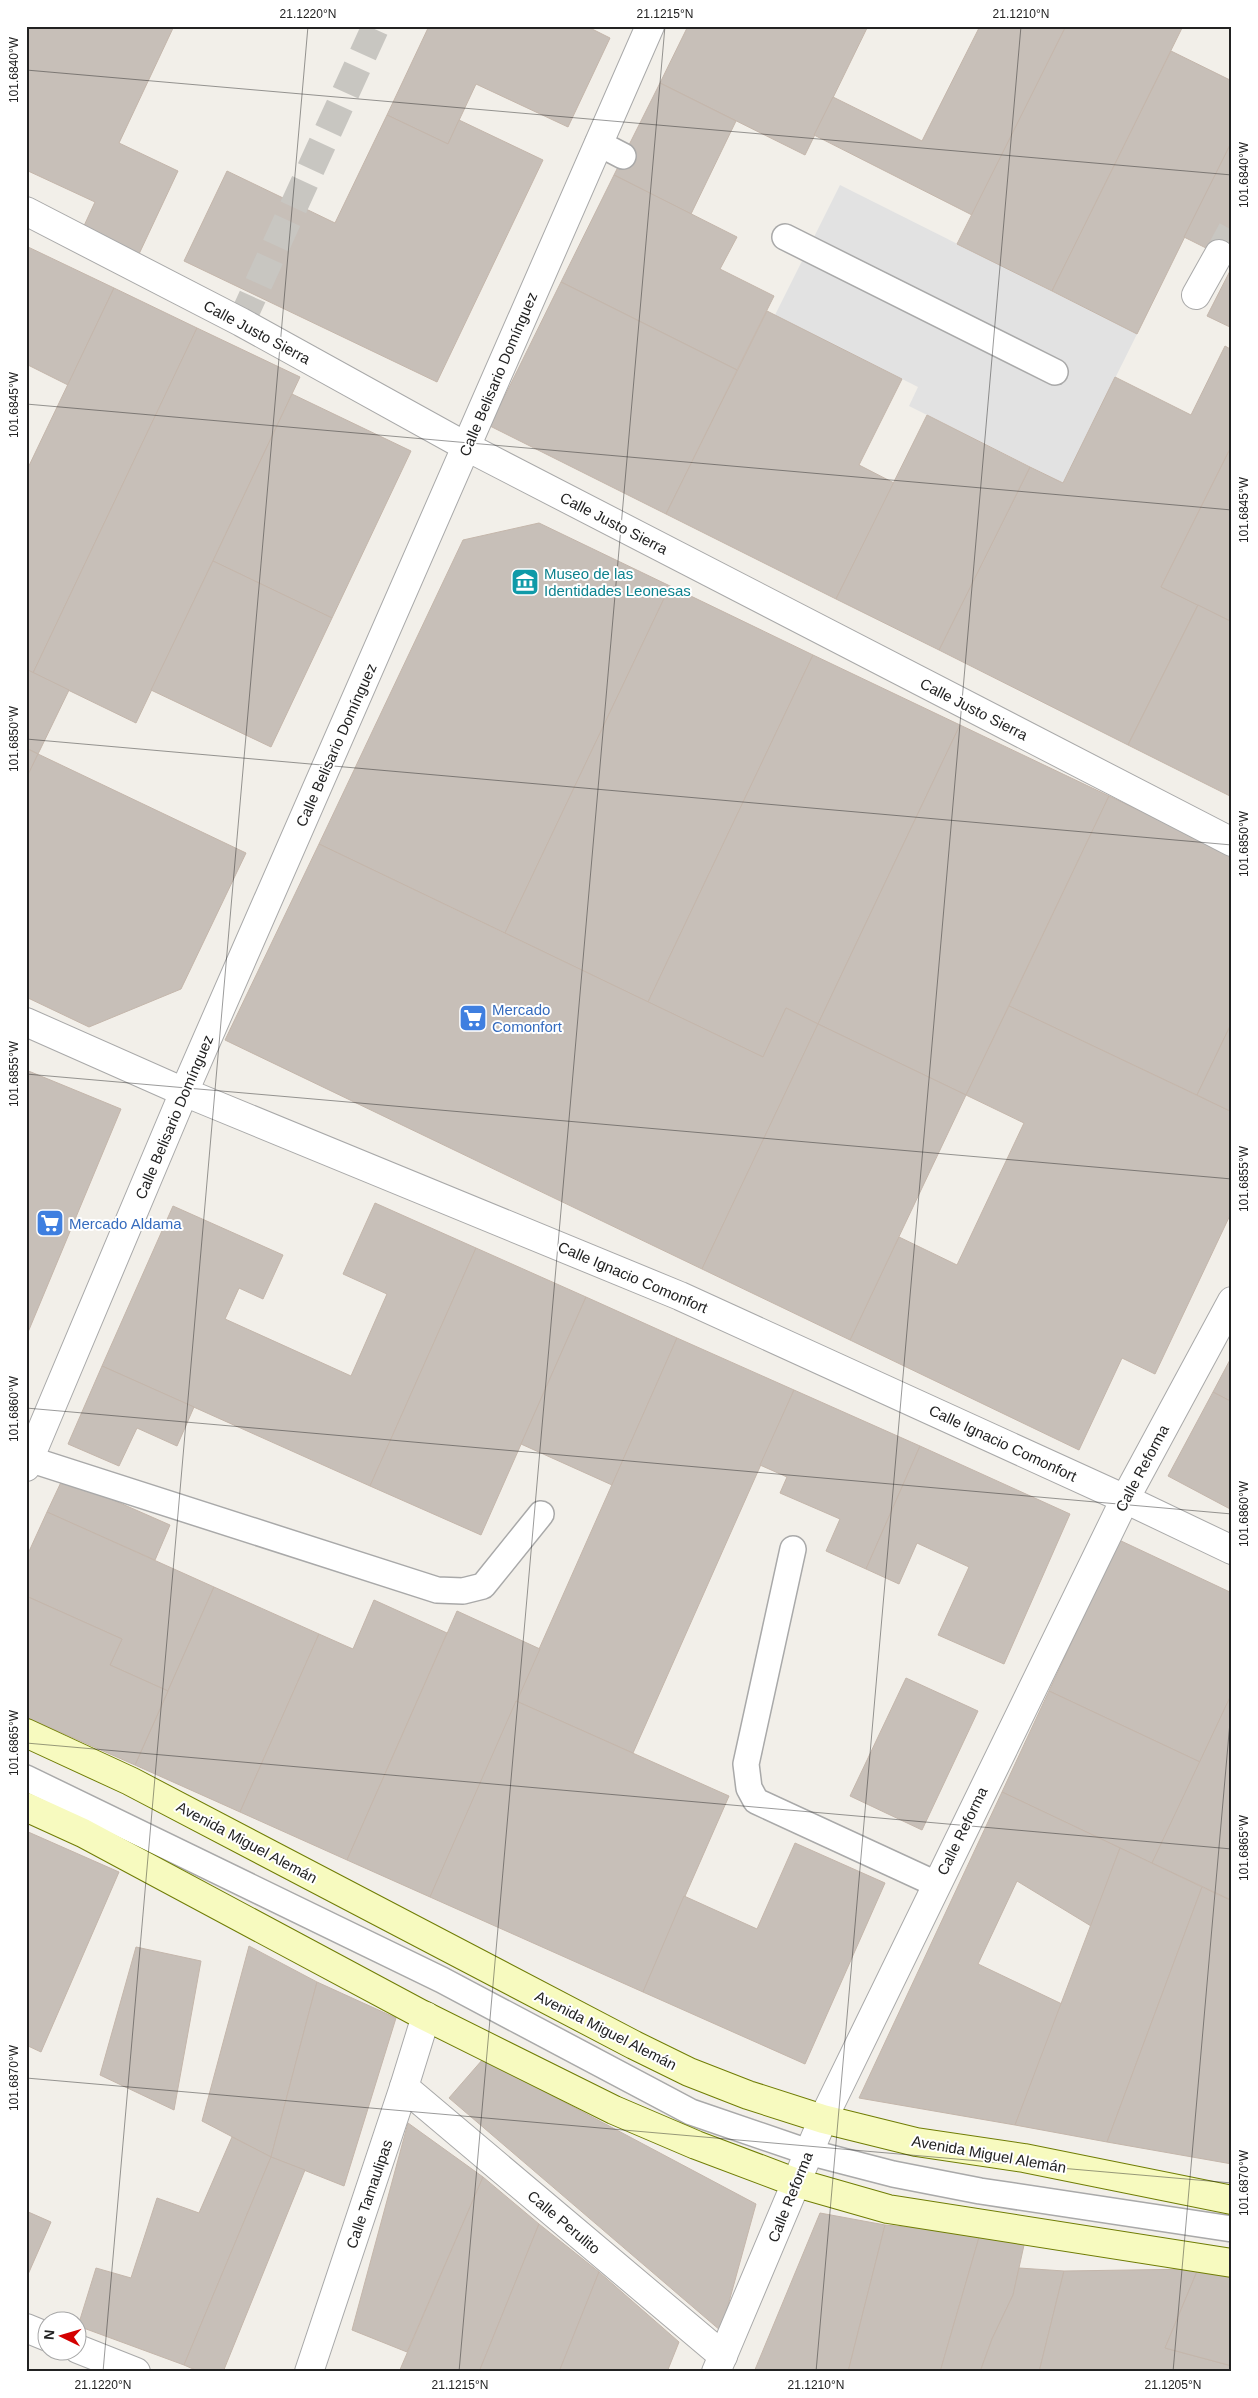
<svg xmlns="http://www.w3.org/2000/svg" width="1258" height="2398" font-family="Helvetica,sans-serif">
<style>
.parking{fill:#e2e2e2}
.building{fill:#c7bfb8;stroke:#c4b6ab}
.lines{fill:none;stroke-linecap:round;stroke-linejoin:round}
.pedestrian-tunnel{stroke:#c8c6c1;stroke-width:28;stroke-dasharray:28 14;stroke-linecap:butt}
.minor-tunnel{stroke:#c8c6c1;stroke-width:28;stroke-dasharray:28 14;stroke-linecap:butt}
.service-casing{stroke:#a9a9a9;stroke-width:28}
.minor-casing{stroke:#a9a9a9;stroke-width:30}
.secondary-casing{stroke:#707d05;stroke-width:30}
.service{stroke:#fff;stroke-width:25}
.minor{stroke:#fff;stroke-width:28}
.secondary{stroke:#f7fabf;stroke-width:28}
.ticks{fill:none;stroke:#222;stroke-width:1;stroke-opacity:0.45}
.labels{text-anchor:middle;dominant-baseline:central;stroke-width:4;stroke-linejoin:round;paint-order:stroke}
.street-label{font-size:15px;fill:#222;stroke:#fff}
.culture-label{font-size:15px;fill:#0d838f;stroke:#fff;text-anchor:start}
.shop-label{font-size:15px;fill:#366cbe;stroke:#fff;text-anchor:start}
.neatline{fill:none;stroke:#222;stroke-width:2}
.ticks-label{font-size:12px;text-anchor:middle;fill:#222}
</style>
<rect width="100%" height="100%" fill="#f2efe9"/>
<polygon class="parking" points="840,185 1137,334 1063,483 909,406 918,387 775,315"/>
<g class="building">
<polygon points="26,26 174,26 119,143 178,171 139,254 83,228 95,202 26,170"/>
<polygon points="429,26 586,26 610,38 568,127 476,84 448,144 387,115"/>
<polygon points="688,26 868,26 805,155 660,83"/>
<polygon points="980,26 1066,26 972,215 814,135 833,97 922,141"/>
<polygon points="1066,26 1183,26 1052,291 957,244"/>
<polygon points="1171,51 1232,81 1232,141 1137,334 1052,291"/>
<polygon points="660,83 736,121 691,214 614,175"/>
<polygon points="387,115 448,144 459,120 543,160 437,382 184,261 227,171 335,223"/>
<polygon points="1232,141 1232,261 1184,237"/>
<polygon points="614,175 737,237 720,269 774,296 737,370 561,282"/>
<polygon points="26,246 114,288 68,385 26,364"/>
<polygon points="1232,267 1232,328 1207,316"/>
<polygon points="561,282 737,370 666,514 490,426"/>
<polygon points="114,288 197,328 33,673 26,669 26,472"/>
<polygon points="767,311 902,379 859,465 894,483 836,599 666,514"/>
<polygon points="197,328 300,377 136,723 33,673"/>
<polygon points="1225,346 1232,350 1232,445 1161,587 1198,605 1128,745 939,650 1030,467 1063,483 1115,377 1191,415"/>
<polygon points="292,394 411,451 332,618 213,561"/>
<polygon points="927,415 1030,467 939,650 836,599"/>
<polygon points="1232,445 1232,622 1161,587"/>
<polygon points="539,523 670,586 505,933 319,844 463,540"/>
<polygon points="213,561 332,618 271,747 151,690"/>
<polygon points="670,586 813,655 648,1002 505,933"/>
<polygon points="1198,605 1232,622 1232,797 1128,745"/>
<polygon points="813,655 960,725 818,1024 786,1008 763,1057 648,1002"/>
<polygon points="26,669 69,690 38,754 26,748"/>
<polygon points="960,725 1109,796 966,1095 818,1024"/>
<polygon points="26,748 38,754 26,779"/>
<polygon points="38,754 246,853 181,989 89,1027 26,997 26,779"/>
<polygon points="1109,796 1232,855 1232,1022 1197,1095 1009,1006"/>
<polygon points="319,844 763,1057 786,1008 818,1024 702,1269 225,1040"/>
<polygon points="1009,1006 1232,1112 1232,1211 1155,1374 1122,1358 1079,1450 850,1340 899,1237 957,1265 1024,1123 966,1095"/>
<polygon points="1232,1022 1232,1112 1197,1095"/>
<polygon points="818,1024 966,1095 850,1340 702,1269"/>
<polygon points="26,1070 121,1109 26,1337"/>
<polygon points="375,1203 476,1248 370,1486 102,1366 173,1206 283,1255 263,1299 239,1288 225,1319 351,1376 387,1294 343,1274"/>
<polygon points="476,1248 586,1297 481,1535 370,1486"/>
<polygon points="586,1297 677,1338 612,1485 521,1444"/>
<polygon points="677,1338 794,1390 633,1753 516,1701"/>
<polygon points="1232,1356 1232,1402 1213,1392"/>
<polygon points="102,1366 194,1407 177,1446 137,1428 119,1466 68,1444"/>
<polygon points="794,1390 920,1446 866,1569 826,1551 840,1519 780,1493 787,1477 760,1465"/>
<polygon points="1213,1392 1232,1402 1232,1510 1168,1476"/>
<polygon points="920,1446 1070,1514 1004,1664 938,1635 969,1567 917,1543 899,1584 866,1569"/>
<polygon points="63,1478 170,1525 155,1560 47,1512"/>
<polygon points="47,1512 214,1587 168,1691 110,1665 122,1639 26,1596 26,1558"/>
<polygon points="1119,1540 1232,1593 1232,1693 1200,1762 1049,1691"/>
<polygon points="214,1587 319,1634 240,1812 135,1765"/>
<polygon points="26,1596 122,1639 110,1665 168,1691 135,1765 26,1717"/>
<polygon points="374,1600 447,1633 347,1860 240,1812 319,1634 353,1649"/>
<polygon points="457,1611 540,1649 430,1897 347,1860"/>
<polygon points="906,1678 978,1711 922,1830 850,1796"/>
<polygon points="1049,1691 1200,1762 1152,1863 1002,1792"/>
<polygon points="1232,1693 1232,1894 1229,1899 1152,1863"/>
<polygon points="516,1701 729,1796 643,1992 430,1897"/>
<polygon points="1002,1792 1120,1848 1091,1926 1017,1881 978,1964 1062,2004 1015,2125 859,2098"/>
<polygon points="26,1831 119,1872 41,2052 26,2045"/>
<polygon points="795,1843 885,1883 805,2064 643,1992 684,1896 757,1929"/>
<polygon points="1120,1848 1202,1887 1107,2142 1015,2125"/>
<polygon points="1202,1887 1232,1901 1232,2164 1107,2142"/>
<polygon points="249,1946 317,1982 271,2157 202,2121"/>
<polygon points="136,1947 201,1961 174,2110 100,2075"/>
<polygon points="317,1982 396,2018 344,2186 271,2157"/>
<polygon points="483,2059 756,2204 721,2331 449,2098"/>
<polygon points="408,2123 483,2177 407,2352 352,2330"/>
<polygon points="232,2137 271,2157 184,2365 78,2326 96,2268 131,2278 157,2198 199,2213"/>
<polygon points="271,2157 305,2170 223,2372 200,2372 184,2365"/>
<polygon points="483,2177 539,2224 479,2372 399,2372"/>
<polygon points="26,2211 51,2222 26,2279"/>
<polygon points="820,2213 885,2225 848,2372 754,2372"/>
<polygon points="539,2224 599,2272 559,2372 479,2372"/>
<polygon points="885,2225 980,2234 940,2372 848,2372"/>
<polygon points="980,2234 1026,2236 1013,2295 992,2339 980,2372 940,2372"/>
<polygon points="1019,2268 1064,2271 1039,2372 980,2372 992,2339 1013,2295"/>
<polygon points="1198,2269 1165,2348 1232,2366 1232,2372 1039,2372 1064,2271"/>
<polygon points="1198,2269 1232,2273 1232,2366 1165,2348"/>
<polygon points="599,2272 679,2342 667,2372 559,2372"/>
</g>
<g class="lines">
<polyline class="pedestrian-tunnel" points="241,322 376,26"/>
<polyline class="minor-tunnel" points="1219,254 1232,230"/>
<defs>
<g id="service">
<polyline points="598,143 623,156"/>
<polyline points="785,237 1055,372"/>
<polyline points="29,1459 437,1590 463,1591 483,1586 541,1514"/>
<polyline points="793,1549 746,1764 749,1788 756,1801 936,1884"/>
<polyline points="26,1778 442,1980 691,2112 808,2152 893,2174 980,2191 1232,2229"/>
</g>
<g id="minor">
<polyline points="26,211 241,322 467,447 1232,842"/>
<polyline points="1196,295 1219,254"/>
<polyline points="26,1022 184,1092 680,1296 1125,1499 1232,1550"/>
<polyline points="26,1467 184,1092 650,26"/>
<polyline points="404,2087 723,2356"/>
<polyline points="26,2328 48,2337"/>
<polyline points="78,2349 136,2372"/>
<polyline points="309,2372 404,2087 426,2016"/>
<polyline points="716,2372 823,2119 1125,1499 1232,1301"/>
</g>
<g id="secondary">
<polyline points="26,1733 130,1781 634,2045 689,2072 748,2095 823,2119 916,2142 1024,2158 1232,2200"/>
<polyline points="26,1807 83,1833 421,2014 614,2110 696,2145 797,2183 888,2209 1232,2263"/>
</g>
</defs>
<use href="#service" class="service-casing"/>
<use href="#minor" class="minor-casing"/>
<use href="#secondary" class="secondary-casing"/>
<use href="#service" class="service"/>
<use href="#minor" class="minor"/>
<use href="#secondary" class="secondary"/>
</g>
<path class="ticks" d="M26 70 1232 175M26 404 1232 510M26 739 1232 845M26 1074 1232 1179M26 1408 1232 1514M26 1743 1232 1849M26 2078 1232 2183M103 2372 308 26M459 2372 665 26M816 2372 1021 26M1173 2372 1232 1699"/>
<defs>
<symbol id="museum-square" viewBox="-11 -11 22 22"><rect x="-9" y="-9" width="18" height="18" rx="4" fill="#0f9aa8" stroke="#fff"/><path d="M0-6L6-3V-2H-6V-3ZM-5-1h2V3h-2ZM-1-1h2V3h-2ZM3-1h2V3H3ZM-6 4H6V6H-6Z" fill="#fff"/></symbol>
<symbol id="supermarket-square" viewBox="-11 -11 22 22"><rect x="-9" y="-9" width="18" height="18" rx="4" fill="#3f7fe0" stroke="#fff"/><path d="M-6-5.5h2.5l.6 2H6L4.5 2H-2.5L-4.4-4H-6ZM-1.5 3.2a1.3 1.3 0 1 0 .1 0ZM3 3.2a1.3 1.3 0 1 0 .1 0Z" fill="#fff"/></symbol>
</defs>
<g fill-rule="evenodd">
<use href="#museum-square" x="509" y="566" width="32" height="32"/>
<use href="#supermarket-square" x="457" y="1002" width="32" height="32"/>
<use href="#supermarket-square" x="34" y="1207" width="32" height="32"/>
</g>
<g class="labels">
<g class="street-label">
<text transform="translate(257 332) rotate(28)">Calle Justo Sierra</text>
<text transform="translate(498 374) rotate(-67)">Calle Belisario Domínguez</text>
<text transform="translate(614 523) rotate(27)">Calle Justo Sierra</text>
<text transform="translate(974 709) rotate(27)">Calle Justo Sierra</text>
<text transform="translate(336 745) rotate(-66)">Calle Belisario Domínguez</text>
<text transform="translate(174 1117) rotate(-67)">Calle Belisario Domínguez</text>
<text transform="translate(633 1277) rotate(23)">Calle Ignacio Comonfort</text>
<text transform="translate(1003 1443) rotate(25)">Calle Ignacio Comonfort</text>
<text transform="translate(1142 1468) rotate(-62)">Calle Reforma</text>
<text transform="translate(962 1831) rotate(-64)">Calle Reforma</text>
<text transform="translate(247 1842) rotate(28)">Avenida Miguel Alemán</text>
<text transform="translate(606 2030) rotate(27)">Avenida Miguel Alemán</text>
<text transform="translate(989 2154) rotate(10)">Avenida Miguel Alemán</text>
<text transform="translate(369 2194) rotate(-71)">Calle Tamaulipas</text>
<text transform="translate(790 2197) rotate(-68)">Calle Reforma</text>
<text transform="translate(564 2222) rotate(40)">Calle Perulito</text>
</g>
<g class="culture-label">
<text x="544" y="573">Museo de las<tspan x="544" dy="17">Identidades Leonesas</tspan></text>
</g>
<g class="shop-label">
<text x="492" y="1009">Mercado<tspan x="492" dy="17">Comonfort</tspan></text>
<text x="69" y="1223">Mercado Aldama</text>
</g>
</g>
<rect width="1258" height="2398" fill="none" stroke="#ffffff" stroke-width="55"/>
<g transform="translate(62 2336) rotate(275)"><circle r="24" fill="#ffffff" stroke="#a7a7a7"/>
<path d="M0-4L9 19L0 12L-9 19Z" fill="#d40000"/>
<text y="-8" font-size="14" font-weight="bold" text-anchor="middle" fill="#222222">N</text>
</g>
<rect x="28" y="28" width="1202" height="2342" class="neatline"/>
<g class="ticks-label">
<text x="308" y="18">21.1220°N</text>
<text x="665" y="18">21.1215°N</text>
<text x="1021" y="18">21.1210°N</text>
<text transform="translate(14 70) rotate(-90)" y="4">101.6840°W</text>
<text transform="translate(1244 175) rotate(-90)" y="4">101.6840°W</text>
<text transform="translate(14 405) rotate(-90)" y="4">101.6845°W</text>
<text transform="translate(1244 510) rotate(-90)" y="4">101.6845°W</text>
<text transform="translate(14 739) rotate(-90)" y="4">101.6850°W</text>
<text transform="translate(1244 844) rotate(-90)" y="4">101.6850°W</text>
<text transform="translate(14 1074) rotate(-90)" y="4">101.6855°W</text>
<text transform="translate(1244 1179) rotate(-90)" y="4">101.6855°W</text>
<text transform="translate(14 1409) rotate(-90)" y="4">101.6860°W</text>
<text transform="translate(1244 1514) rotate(-90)" y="4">101.6860°W</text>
<text transform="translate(14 1743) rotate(-90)" y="4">101.6865°W</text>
<text transform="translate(1244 1848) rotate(-90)" y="4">101.6865°W</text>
<text transform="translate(14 2078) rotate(-90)" y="4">101.6870°W</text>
<text transform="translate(1244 2183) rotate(-90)" y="4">101.6870°W</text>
<text x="103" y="2389">21.1220°N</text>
<text x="460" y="2389">21.1215°N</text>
<text x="816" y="2389">21.1210°N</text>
<text x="1173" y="2389">21.1205°N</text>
</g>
</svg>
